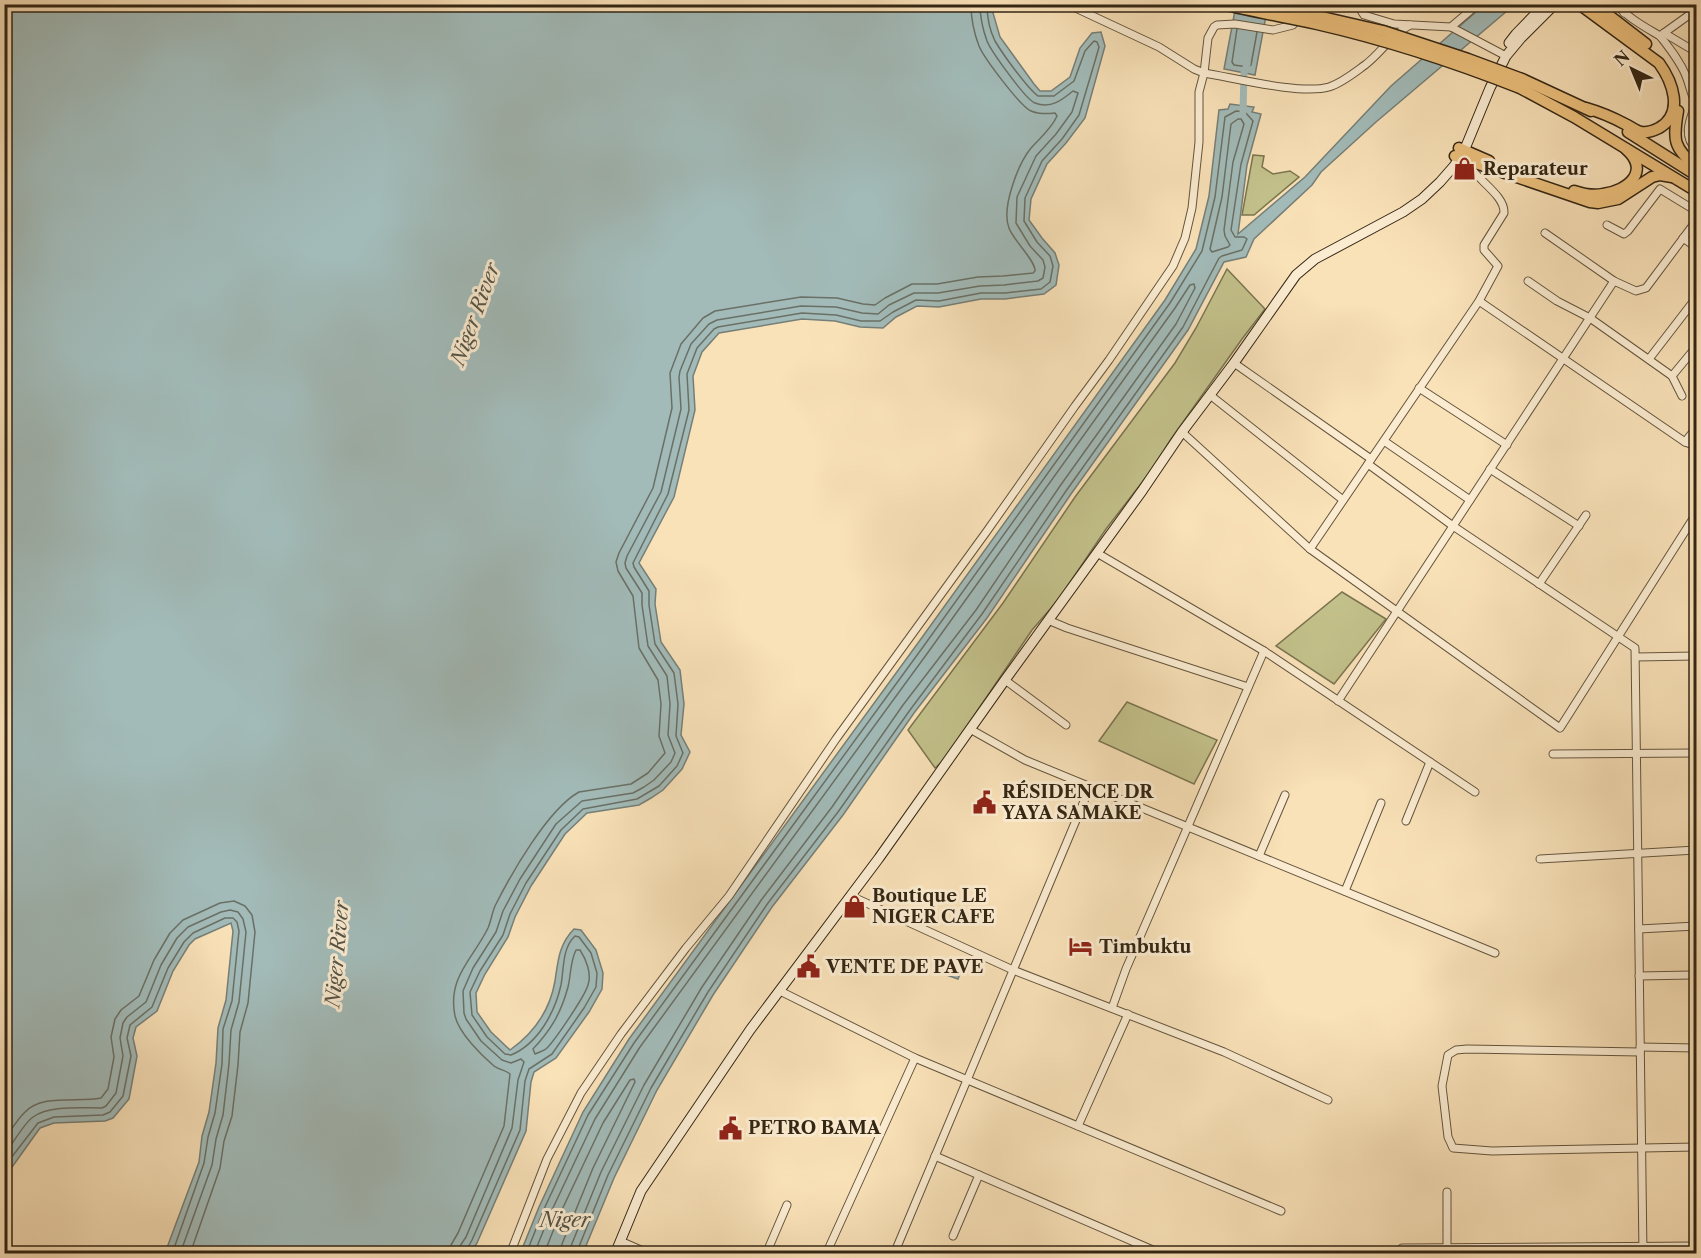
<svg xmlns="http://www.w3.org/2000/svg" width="1701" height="1258" font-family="'Libre Caslon Text',serif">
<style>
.green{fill:#c3c18b;stroke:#7b7450;stroke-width:1.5}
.water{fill:#a2bbb9;stroke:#767f77;stroke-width:1.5}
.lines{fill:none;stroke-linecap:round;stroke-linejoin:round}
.shore{stroke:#6a7066;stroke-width:1.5}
.canal{stroke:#a2bbb9;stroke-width:7}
.street-casing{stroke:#64553d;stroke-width:9}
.secondary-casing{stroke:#332614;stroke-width:11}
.primary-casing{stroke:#332614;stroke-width:13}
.street{stroke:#fbecd1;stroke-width:7}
.secondary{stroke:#fbecd1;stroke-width:9}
.primary{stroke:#ecc07c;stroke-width:10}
.primary-bridge-casing{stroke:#332614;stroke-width:13;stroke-linecap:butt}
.primary-bridge{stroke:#ecc07c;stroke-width:10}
.labels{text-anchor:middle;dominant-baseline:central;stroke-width:6;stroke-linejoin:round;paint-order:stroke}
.poi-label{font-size:18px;font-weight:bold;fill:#332614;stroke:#fbecd1;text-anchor:start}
.water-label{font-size:20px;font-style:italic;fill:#545346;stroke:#fbecd1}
</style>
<rect width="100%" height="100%" fill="#f9e1b8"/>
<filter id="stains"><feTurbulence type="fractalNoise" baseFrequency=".00333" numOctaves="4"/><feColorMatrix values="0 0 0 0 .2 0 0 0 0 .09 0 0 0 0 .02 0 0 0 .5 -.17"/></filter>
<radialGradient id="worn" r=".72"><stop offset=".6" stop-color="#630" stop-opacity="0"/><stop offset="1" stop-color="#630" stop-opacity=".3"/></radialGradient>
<g class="green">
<polygon points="1253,155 1264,156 1262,167 1273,174 1290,171 1299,177 1254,215 1242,215"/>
<polygon points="1227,269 1265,309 1242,339 1171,439 1150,472 1106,529 1058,600 1032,630 944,760 935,768 908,730 1003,603 1075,497 1175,363 1196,328"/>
<polygon points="1342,592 1386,619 1334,684 1276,646"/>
<polygon points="1127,702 1217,740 1194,784 1099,741"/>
</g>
<g class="water">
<path d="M5 4 993 5V13L1000 37 1034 84 1040 91H1051L1070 77 1080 48 1092 33 1101 32 1105 46 1085 118 1066 143 1047 164 1031 199 1029 220 1042 238 1055 253 1059 265 1056 285 1044 294 1005 299H981L939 307 917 306 896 317 883 328 860 327 835 321 802 319 719 333 702 352 693 376 695 410 674 497 639 563 656 589 655 604 661 642 680 670 684 704 681 735 690 752 682 769 663 790 651 798 639 805 587 813 565 834 531 886 515 917 508 937 485 974 476 993 477 1012 491 1032 510 1050C534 1033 550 1010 555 981 558 961 559 944 574 929L581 930 596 950 603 973 602 989 589 1012 556 1058 534 1072 531 1082 526 1131 477 1243 471 1253H165L199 1162 202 1136 209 1112 216 1063 218 1028 226 1000 233 931 231 923 195 939 189 945 173 971 157 1011 136 1027 133 1038 137 1056 129 1099 113 1118 105 1121 54 1123 40 1128 5 1177Z"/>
<polygon points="1236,5 1268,5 1255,75 1224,69"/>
<polygon points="1484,5 1514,5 1376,122 1321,172 1312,185 1254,239 1246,257 1224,262 1188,330 1071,494 987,618 914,713 843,815 772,907 713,995 657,1090 614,1178 583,1253 520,1254 539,1207 583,1112 629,1039 918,643 1165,300 1196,249 1209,196 1219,110 1228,109 1230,104 1254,107 1252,112 1261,114 1247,165 1238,234 1305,177 1391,86"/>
<polygon points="946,960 963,966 958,979 941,973"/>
</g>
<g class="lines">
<g class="shore">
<polyline points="1237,29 1232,62 1234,65 1248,67 1251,65 1257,32"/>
<polygon points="1238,119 1241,119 1244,124 1233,162 1224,230 1225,236 1230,245 1228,247 1212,252 1210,249 1222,197 1231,124"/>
<path d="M576 950H580C586 959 592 974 588 985 585 996 555 1040 547 1048 544 1051 539 1052 535 1054L533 1049C551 1030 561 1013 568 987 571 975 570 962 576 950Z"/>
<path d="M4 1140C11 1131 16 1121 24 1113 42 1093 78 1103 101 1098L108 1089 114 1057 111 1037 115 1019 121 1010 139 996 154 960 170 933 183 920 220 903 234 901 245 906 252 915 255 932 248 1003 240 1032 238 1065 232 1116 224 1141 220 1168 190 1254"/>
<path d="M4 1155C12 1145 24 1123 33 1117 49 1105 82 1108 102 1108L106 1106 116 1093 123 1056 120 1038 123 1023 127 1017 146 1002 161 965 177 938 188 927 221 912 230 910 238 912 243 919 246 932 239 1002 231 1030 229 1064 223 1115 216 1139 212 1165 180 1254"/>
<polyline points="4,1167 38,1123 54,1117 103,1115 110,1112 123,1096 131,1056 127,1038 130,1025 152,1007 168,968 184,942 193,933 225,918 233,918 237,922 239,931 232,1001 223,1029 222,1064 215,1113 208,1137 204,1163 172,1254"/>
<path d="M450 1254 451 1245 458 1233 504 1126 510 1074C506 1070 499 1070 494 1066 481 1055 459 1033 455 1016 447 977 473 959 488 928 491 921 492 913 495 906 511 874 548 809 579 792L631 784 648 773 665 753 659 736 661 704 658 680 639 648 633 596 618 571 616 562 619 553 653 488 672 408 670 373 681 344 703 318 715 311 801 297 837 298 863 304 875 305 885 298 912 284H937L978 277 1003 276 1033 273 1035 271C1036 261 1013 240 1009 228 1001 208 1018 164 1031 148 1040 138 1052 128 1057 116L1055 113C1047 114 1038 114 1031 111 1020 106 984 58 979 46 974 33 971 18 971 4"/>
<path d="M459 1254 460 1246 466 1237 512 1128 518 1080 524 1062 521 1059 511 1063 502 1060 481 1041 466 1019 464 1013 463 991 473 968 496 932 503 911 520 879 556 824 582 801 633 793 644 787 654 780 671 762 675 753 668 735 670 704 667 676 648 646 642 605V593L626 568 625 563 627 556 661 492 681 409 679 377 680 371 691 344 709 324 717 320 801 306 836 307 862 313 878 314 889 305 914 293H938L980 286 1004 285 1038 281 1043 278 1045 267 1043 260 1030 246 1016 223 1017 197 1036 156 1056 134 1072 112 1078 93 1073 91C1062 100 1051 109 1035 103 1026 100 991 51 987 41 983 30 980 17 980 4"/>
<path d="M467 1254V1249L472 1240 520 1130 525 1081 529 1069 552 1054 584 1008 596 987 597 973 591 953 579 937 575 936C562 948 564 969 561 985 555 1012 538 1044 511 1055L505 1054 487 1037 472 1015 470 992 480 971 503 935 510 914 526 883 561 830 583 809 637 799 659 786 677 766 683 753 676 736 678 704 674 673 655 644 649 605V591L634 567 633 563 668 494 689 410 687 374 697 348 714 329 718 327 802 313 836 315 861 321H880L893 312 916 300 939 301 981 293H1005L1041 289 1050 282 1053 266 1050 256 1037 242 1024 221 1025 198 1042 161 1062 139 1079 115 1095 61 1099 47 1097 42 1094 41 1085 51 1074 81 1054 96H1038C1027 88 1002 53 995 41 990 31 987 16 987 4"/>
<polyline points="526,1254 544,1209 588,1115 634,1043 923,647 1170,303 1202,251 1215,197 1225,117 1236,111 1245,112 1253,121 1241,164 1231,230 1235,237 1244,237 1247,239 1242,250 1222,256 1219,258 1183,327 1066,491 982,614 910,710 838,812 768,903 708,992 651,1088 608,1175 578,1249 578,1254"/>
<polyline points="534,1254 551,1212 595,1119 640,1047 929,651 1175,308 1190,285 1194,284 1195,288 1176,324 1060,486 976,610 903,705 832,807 762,899 702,987 644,1085 601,1172 571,1246 570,1254"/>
<polyline points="544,1254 559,1216 603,1123 630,1080 634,1079 635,1082 593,1168 562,1244 561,1254"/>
</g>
<polyline class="canal" points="1243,112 1244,73 1247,64"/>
<defs>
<g id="street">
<path d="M1067 4 1159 47 1194 69 1204 73C1235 78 1301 95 1329 87 1342 83 1354 73 1365 65 1381 53 1392 34 1410 25"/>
<polyline points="1357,4 1364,15 1394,24 1451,27 1506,56"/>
<path d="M1616 4C1628 18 1645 27 1660 36L1664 33 1696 52"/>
<polyline points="1624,13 1634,4"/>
<polyline points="1451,27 1478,4"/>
<polyline points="1664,33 1696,10"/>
<path d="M1660 36C1670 49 1680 61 1686 76 1690 86 1691 95 1696 103 1690 119 1682 136 1696 149"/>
<polyline points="1607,225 1624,234 1628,231 1660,189 1696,211"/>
<polyline points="1545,233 1614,281 1636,291 1646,288 1696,221"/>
<polyline points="1683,238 1696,247"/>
<polyline points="1528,281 1557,301 1590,318 1672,376 1682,396"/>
<polyline points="1479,301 1685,442 1696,446"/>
<polyline points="1649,359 1696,298"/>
<polyline points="1234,363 1371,459"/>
<polyline points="1672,376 1696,347"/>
<polyline points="1419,388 1507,445"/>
<polyline points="1210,395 1343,500"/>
<polyline points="1182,432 1310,549 1560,728 1696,514"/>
<polyline points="1384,441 1470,500"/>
<polyline points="1685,442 1696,428"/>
<polyline points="1368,464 1453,526 1635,648 1643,1254"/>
<polyline points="1490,469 1579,526"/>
<path d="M1310 549 1479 301 1498 266 1484 250V245L1504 213C1505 194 1474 179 1466 160"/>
<polyline points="1097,553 1264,651 1475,792"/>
<polyline points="1539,584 1586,515"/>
<polyline points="1048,620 1067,628 1248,687"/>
<polyline points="1636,657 1696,656"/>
<polyline points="1005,680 1066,725"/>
<polyline points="1338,701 1614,281"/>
<polyline points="970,729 1025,760 1495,953"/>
<polyline points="1553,754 1696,753"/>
<polyline points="1406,821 1430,762"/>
<polyline points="1259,856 1285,795"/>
<polyline points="1540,859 1696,850"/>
<polyline points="1345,891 1381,803"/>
<polyline points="851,896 1013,970 1224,1052 1328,1100"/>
<polyline points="1639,929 1696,926"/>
<polyline points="1639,976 1692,975"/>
<polyline points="780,991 915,1058 1281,1211"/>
<polyline points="1112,1008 1126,969 1264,651"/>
<polyline points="1640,1047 1696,1048"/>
<polyline points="1640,1052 1467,1049 1456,1050 1448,1055 1442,1086 1448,1137 1453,1148 1492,1151 1696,1147"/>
<polyline points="1078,1126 1128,1014"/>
<polyline points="935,1156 1162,1254"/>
<polyline points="1447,1192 1447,1254"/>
<polyline points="953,1236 979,1175"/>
<polyline points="620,1241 650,1254"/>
<polyline points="1402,1248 1696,1246"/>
<polyline points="510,1254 547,1159 581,1093 621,1034 686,948 729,896 836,739 987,531 1075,406 1109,360 1173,266 1185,238 1192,208 1199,142 1199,92 1204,73 1208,38 1214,27 1217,25 1235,24 1273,30 1293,25 1306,4"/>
<polyline points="766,1254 787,1205"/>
<polyline points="826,1254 915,1058"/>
<polyline points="894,1254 1090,787"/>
</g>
<g id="secondary">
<polyline points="1509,43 1516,34 1545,4"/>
<polyline points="615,1254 641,1191 750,1030 879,858 1005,680 1142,491 1182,432 1234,363 1296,275 1315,259 1403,212 1422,199 1440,182 1454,166 1464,151 1490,88 1506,56 1521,38 1555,4"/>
</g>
<g id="primary">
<path d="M1579 4 1659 63C1672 81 1685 113 1659 128 1655 130 1647 133 1641 132 1636 131 1630 126 1625 124 1612 117 1600 112 1586 108"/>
<polyline points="1594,4 1646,44"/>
<polyline points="1522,79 1591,111"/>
<polyline points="1520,88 1574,117 1696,191"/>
<path d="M1678 111C1673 140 1673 147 1696 167"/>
<polyline points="1628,132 1696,175"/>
<polyline points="1459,148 1489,161"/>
<polyline points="1455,156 1590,202 1598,203 1618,199 1652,177 1660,175 1672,177"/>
<path d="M1574 191C1583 194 1594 196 1603 194 1628 191 1651 171 1626 149"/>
</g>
</defs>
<use href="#street" class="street-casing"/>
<use href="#secondary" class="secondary-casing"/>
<use href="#primary" class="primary-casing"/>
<use href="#street" class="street"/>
<use href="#secondary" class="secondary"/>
<use href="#primary" class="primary"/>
<defs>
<g id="primary-bridge">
<path d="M1222 4C1254 12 1286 17 1317 24 1387 40 1454 62 1520 88"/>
<polyline points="1265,4 1383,31 1468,59 1522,79"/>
</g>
</defs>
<use href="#primary-bridge" class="primary-bridge-casing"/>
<use href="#primary-bridge" class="primary-bridge"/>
</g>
<defs>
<symbol id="shop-bare" viewBox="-9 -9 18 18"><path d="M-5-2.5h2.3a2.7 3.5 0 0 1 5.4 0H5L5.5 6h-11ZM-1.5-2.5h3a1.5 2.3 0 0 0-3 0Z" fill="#8f2418" stroke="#fbecd1" stroke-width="2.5" paint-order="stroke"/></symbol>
<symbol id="civic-bare" viewBox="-9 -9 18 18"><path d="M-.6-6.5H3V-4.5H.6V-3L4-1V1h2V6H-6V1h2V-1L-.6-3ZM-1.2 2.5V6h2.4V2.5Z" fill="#8f2418" stroke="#fbecd1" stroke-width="2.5" paint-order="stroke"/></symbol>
<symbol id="hotel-bare" viewBox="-9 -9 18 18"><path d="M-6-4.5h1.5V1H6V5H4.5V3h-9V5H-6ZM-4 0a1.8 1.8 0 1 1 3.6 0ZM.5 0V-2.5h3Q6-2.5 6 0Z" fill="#8f2418" stroke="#fbecd1" stroke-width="2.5" paint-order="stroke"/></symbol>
</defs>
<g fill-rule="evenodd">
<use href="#shop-bare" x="1448" y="152" width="33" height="33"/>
<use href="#civic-bare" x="968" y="786" width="33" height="33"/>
<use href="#shop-bare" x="838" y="890" width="33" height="33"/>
<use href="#hotel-bare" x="1064" y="930" width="33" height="33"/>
<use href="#civic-bare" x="792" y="950" width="33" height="33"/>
<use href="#civic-bare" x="714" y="1112" width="33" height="33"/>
</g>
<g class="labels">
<g class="poi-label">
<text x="1483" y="169">Reparateur</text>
<text x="1002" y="792">RÉSIDENCE DR<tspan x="1002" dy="21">YAYA SAMAKE</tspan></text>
<text x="872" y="896">Boutique LE<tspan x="872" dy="21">NIGER CAFE</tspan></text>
<text x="1099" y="947">Timbuktu</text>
<text x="826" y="967">VENTE DE PAVE</text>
<text x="748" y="1128">PETRO BAMA</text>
</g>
<g class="water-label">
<text transform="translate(475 314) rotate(-70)">Niger River</text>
<text transform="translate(337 954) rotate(-85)">Niger River</text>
<text x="565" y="1220">Niger</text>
</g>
</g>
<rect width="1701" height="1258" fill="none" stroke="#f9e1b8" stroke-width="24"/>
<rect x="6" y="6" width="1689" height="1246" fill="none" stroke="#332614" stroke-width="3"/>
<rect x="12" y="12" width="1677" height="1234" fill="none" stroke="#332614" stroke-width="1.5"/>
<g transform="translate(1632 69) rotate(317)" stroke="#fbecd1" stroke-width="4.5" paint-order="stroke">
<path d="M0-4.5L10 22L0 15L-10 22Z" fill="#332614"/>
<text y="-9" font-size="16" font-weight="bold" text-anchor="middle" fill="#332614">N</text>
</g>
<rect width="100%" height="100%" filter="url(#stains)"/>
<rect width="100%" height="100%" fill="url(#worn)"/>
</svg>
